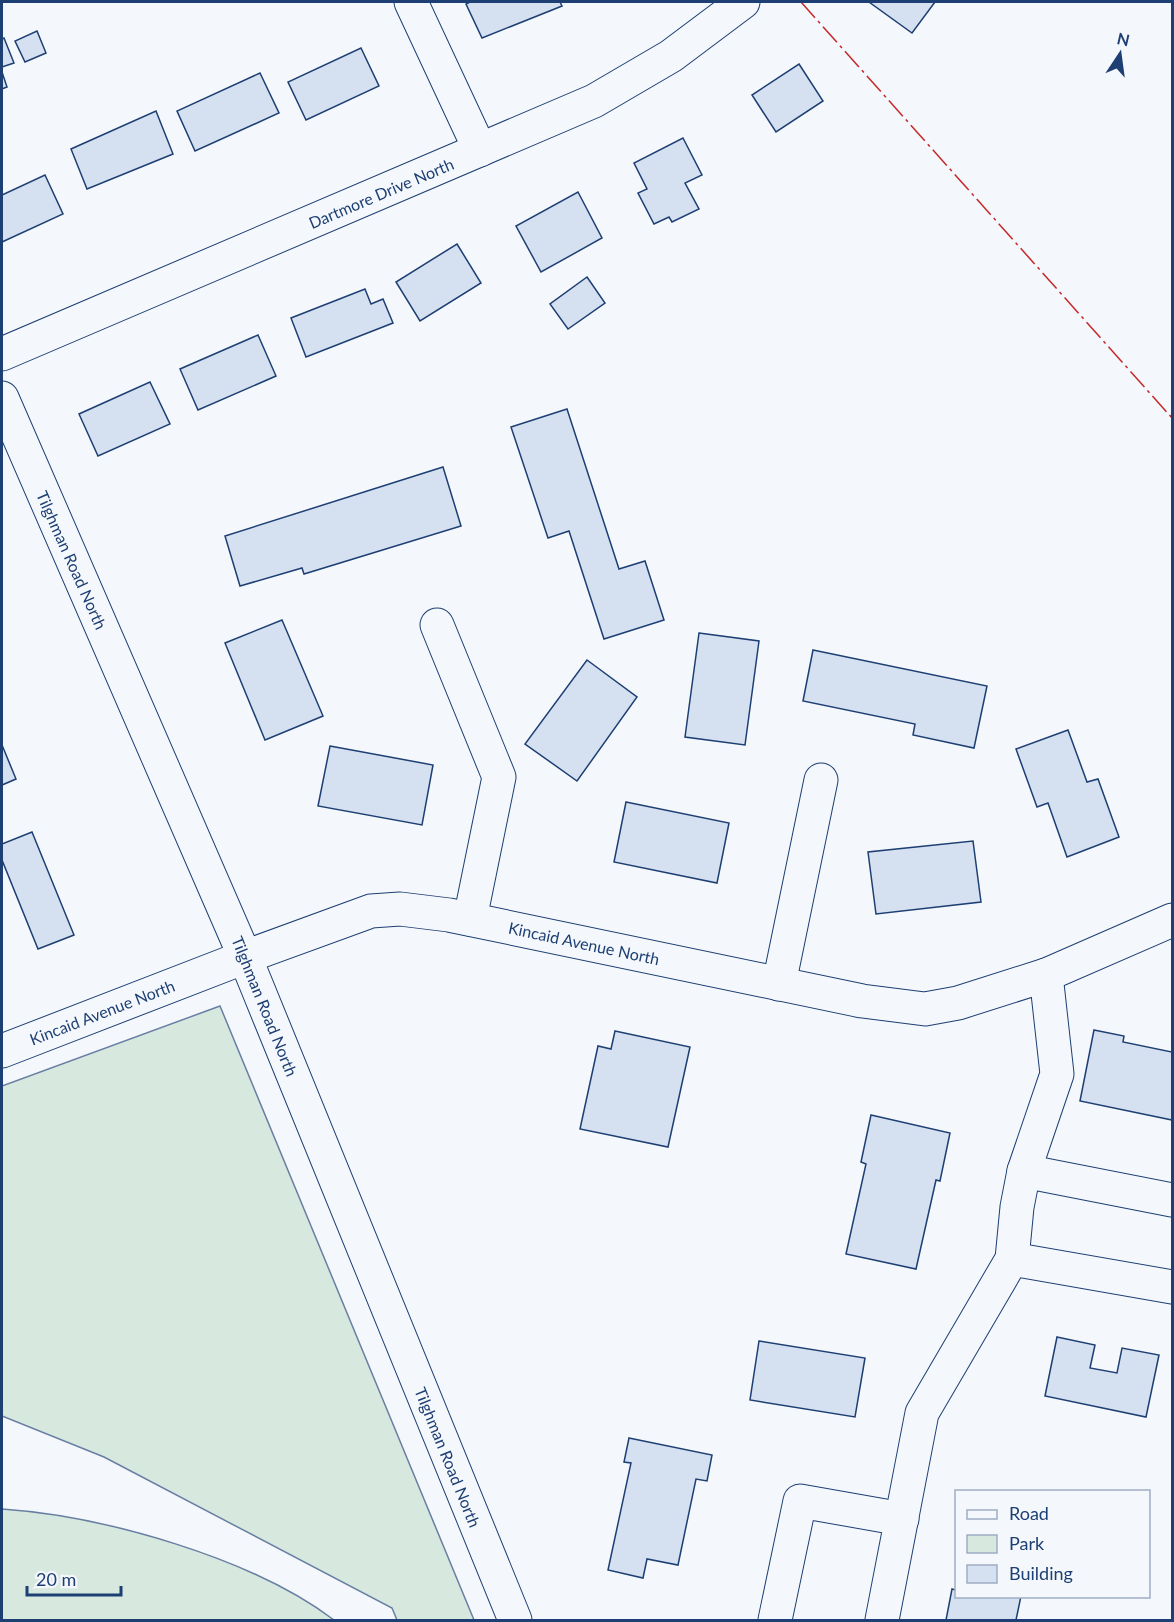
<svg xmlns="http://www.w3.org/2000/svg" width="1174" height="1622" font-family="Lato,sans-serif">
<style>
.green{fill:#d7e8df;stroke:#687fa3;stroke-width:1.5}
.building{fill:#d5e0f0;stroke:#1d3f73;stroke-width:1.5}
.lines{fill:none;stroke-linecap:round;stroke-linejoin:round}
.minor-casing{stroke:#1d3f73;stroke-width:35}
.minor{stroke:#f4f7fb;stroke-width:33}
.power{stroke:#c62828;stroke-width:1.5;stroke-dasharray:21 4.5 3 4.5;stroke-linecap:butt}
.labels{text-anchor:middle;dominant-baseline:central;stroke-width:4.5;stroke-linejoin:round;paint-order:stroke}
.street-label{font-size:16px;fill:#1d3f73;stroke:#f4f7fb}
</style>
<rect width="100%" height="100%" fill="#f4f7fb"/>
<g class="green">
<polygon points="220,1006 474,1620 397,1620 392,1608 104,1457 2,1416 2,1086"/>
<path d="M2 1509C104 1516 252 1558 334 1620H2Z"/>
</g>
<g class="building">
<polygon points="470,2 560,2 562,6 482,38 466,4"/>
<polygon points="869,2 935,2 912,33"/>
<polygon points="37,31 46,53 25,62 15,41"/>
<polygon points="4,38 14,63 2,67 2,39"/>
<polygon points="361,48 379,86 306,120 288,82"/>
<polygon points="799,64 823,101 776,132 752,95"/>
<polygon points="2,72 7,87 2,89"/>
<polygon points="260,73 279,113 195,151 177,111"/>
<polygon points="156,111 173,154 87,189 71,149"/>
<polygon points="683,138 702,175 685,183 699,209 672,222 669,217 654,224 638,193 647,189 634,163"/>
<polygon points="45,175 63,214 2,242 2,195"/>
<polygon points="578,192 602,238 541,272 516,226"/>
<polygon points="457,244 481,283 420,321 396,282"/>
<polygon points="587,277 605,303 568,329 550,304"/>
<polygon points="365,289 371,304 383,299 393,323 306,357 291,318"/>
<polygon points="258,335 276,376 198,410 180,369"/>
<polygon points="150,382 170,424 98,456 79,414"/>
<polygon points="567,409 619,569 645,561 664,620 604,639 569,531 548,538 511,427"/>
<polygon points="443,467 461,526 304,574 302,568 240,586 225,536"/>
<polygon points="282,620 323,716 265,740 225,643"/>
<polygon points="699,633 759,641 745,745 685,737"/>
<polygon points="813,650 987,686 974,748 913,735 915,724 803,701"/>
<polygon points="587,660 637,697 577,781 525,744"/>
<polygon points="1068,730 1087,782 1098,779 1119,837 1067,857 1048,803 1037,807 1016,749"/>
<polygon points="2,745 16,779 2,785"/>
<polygon points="330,746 433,765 422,825 318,806"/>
<polygon points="626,802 729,823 717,883 614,862"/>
<polygon points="32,832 74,935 38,949 2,860 2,844"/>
<polygon points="973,841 981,902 876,914 868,852"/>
<polygon points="1094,1030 1124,1036 1123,1042 1172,1052 1172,1120 1080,1101"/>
<polygon points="615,1031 690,1047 668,1147 580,1129 598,1046 611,1049"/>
<polygon points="871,1115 950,1133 940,1181 936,1180 916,1269 846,1254 866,1164 861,1162"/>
<polygon points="1057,1337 1095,1345 1090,1368 1117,1373 1122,1348 1159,1355 1146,1417 1045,1396"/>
<polygon points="759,1341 865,1358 855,1417 750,1400"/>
<polygon points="629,1438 712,1455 707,1481 696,1479 678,1565 647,1559 643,1578 608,1570 631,1463 624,1462"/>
<polygon points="952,1589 956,1590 956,1596 1021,1596 1016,1620 946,1620"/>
</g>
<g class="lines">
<defs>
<g id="minor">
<polyline points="411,2 480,150"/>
<polyline points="2,354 594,101 671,56 743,2"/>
<polyline points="2,398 245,957 515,1620"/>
<polyline points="437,625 499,777 470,919"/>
<polyline points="1046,975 1057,1074 1024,1171 1017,1207 1012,1259 1172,1287"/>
<polyline points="779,984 821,780"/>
<polyline points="2,1051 245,957 371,911 400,909 449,915 862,1001 925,1009 958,1003 1046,975 1172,920"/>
<polyline points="1024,1171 1172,1200"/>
<polyline points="775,1620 800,1501 902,1519"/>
<polyline points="882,1620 922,1413 1012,1259"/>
</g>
</defs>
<use href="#minor" class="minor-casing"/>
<use href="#minor" class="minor"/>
<polyline class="power" points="801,2 1172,418"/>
</g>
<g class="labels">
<g class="street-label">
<text transform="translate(381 193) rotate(-23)">Dartmore Drive North</text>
<text transform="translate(72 560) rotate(66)">Tilghman Road North</text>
<text transform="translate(584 943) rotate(12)">Kincaid Avenue North</text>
<text transform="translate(265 1006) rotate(68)">Tilghman Road North</text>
<text transform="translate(102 1012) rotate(-21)">Kincaid Avenue North</text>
<text transform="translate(448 1457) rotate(68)">Tilghman Road North</text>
</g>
</g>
<rect width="1174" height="1622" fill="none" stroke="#1d3f73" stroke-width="6"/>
<rect x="955" y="1490" width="195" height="108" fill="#f4f7fb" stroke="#9eadc5" stroke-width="1.5"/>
<rect x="967" y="1510" width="30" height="9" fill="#f4f7fb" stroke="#9eadc5" stroke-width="1.5"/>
<text x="1009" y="1520" font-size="18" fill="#1d3f73">Road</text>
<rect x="967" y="1535" width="30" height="18" fill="#d7e8df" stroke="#9eadc5" stroke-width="1.5"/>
<text x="1009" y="1550" font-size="18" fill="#1d3f73">Park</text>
<rect x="967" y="1565" width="30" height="18" fill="#d5e0f0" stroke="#9eadc5" stroke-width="1.5"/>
<text x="1009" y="1580" font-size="18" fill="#1d3f73">Building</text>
<g transform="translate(1120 54) rotate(13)" stroke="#f4f7fb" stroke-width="4.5" paint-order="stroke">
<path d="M0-4.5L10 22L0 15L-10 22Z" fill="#1d3f73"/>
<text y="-9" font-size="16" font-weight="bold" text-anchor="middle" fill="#1d3f73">N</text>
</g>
<path d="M27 1586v9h94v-9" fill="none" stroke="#1d3f73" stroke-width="3"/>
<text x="36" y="1586" font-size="18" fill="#1d3f73" stroke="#f4f7fb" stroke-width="4.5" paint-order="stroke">20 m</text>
</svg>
